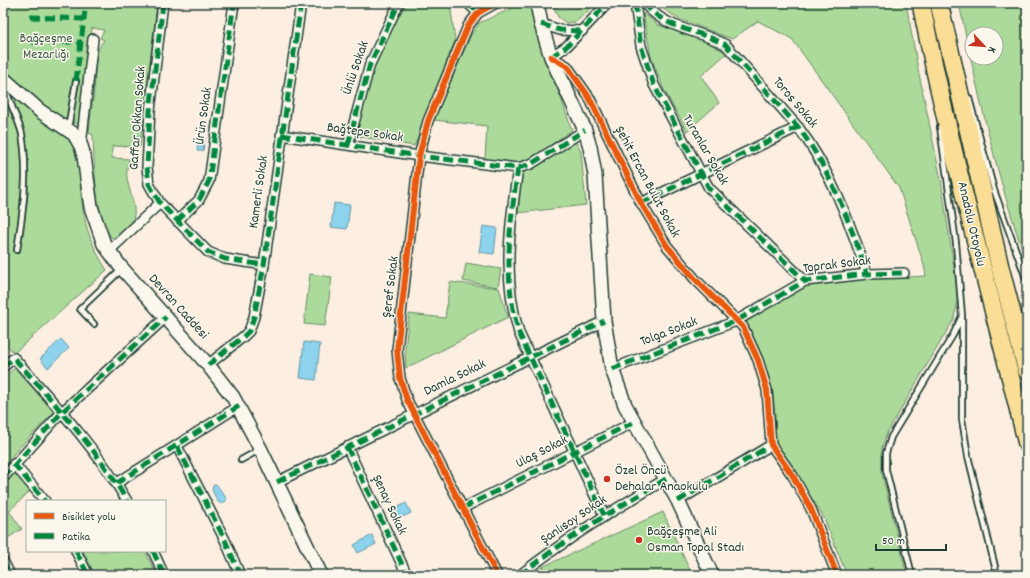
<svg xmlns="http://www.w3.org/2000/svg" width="1030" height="578" font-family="Dekko,sans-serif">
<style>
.green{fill:#acda9a;stroke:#668c67;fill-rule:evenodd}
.water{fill:#8dd3ee;stroke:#6197a4}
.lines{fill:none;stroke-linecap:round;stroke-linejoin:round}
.lane-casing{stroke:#1f3d34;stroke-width:8}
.street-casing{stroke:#1f3d34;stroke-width:12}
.secondary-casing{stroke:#1f3d34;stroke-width:16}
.highway-casing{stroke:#1f3d34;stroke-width:20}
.lane{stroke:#fbf7ec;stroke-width:4.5}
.street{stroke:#fbf7ec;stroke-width:9}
.secondary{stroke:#fbf7ec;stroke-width:13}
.highway{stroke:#fbde96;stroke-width:17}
.quiet{stroke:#00873e;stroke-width:5;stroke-dasharray:10 5;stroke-linecap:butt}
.cycleway-casing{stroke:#fbf7ec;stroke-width:8}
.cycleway{stroke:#e8590c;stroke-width:6}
.poi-dot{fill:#c8321e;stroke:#fbf7ec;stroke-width:1.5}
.labels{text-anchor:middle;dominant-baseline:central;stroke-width:3;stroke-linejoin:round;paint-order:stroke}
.park-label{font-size:14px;fill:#3b5c48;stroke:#fbf7ec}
.street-label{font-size:14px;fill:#1f3d34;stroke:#fbf7ec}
.poi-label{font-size:14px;fill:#1f3d34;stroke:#fbf7ec;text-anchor:start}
</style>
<rect width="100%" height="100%" fill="#fceee0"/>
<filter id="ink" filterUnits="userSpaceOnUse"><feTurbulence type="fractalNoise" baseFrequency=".025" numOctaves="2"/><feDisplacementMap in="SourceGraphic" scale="8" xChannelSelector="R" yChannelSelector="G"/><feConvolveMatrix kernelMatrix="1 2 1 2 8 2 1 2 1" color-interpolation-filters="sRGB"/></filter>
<g filter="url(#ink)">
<g class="green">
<path d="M3 3H157L140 147 112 146V158L130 159C117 185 149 209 125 232 120 236 118 238 112 238 95 223 94 158 93 135L89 133C90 119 92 106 94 92 96 74 92 55 104 40L100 38 104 30 92 28 80 124 62 121 9 78 3 69Z"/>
<path d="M407 3H450L455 40 424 119 420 133 414 146 356 136C367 83 376 49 407 3Z"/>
<polygon points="524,3 528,3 572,130 531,159 514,163 485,159 487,126 434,120 471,35 479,23"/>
<polygon points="552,3 557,3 557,9 591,8 576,22 566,23 558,17"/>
<path d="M654 3H906L918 69 941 180 958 295 954 319 887 433 882 448V474L907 575H845L844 568 824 518 793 468 775 445C778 396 768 365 746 322L798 287 817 282 926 276 924 265 899 188 792 39 758 21 732 39 679 19Z"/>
<path d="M959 3H1027V263C997 179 977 90 959 3ZM972 34H996V58H972Z"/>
<polygon points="643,13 658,25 700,38 727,53 701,76 719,103 687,131 664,90 651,57"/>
<path d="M3 88 66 135C82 156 79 178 82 203 85 228 93 249 107 270L14 353 3 341Z"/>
<polygon points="575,140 581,152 586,205 518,213 522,172"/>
<polygon points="466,263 501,269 498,287 463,281"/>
<polygon points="310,274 332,277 325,326 304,324"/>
<polygon points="450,282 499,288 508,317 406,368 405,349 409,314 445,318"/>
<polygon points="15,368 54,412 17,450 3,468 3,377"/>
<polygon points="14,472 30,491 9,511 22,529 3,541 3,486"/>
<polygon points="663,512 692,575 546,575 542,567"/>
<polygon points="83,551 145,551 154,570 144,575 95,575"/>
</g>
<g class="water">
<polygon points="199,136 205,137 203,151 197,151"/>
<polygon points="334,203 350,205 347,229 331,227"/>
<polygon points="483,226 497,228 494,254 479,252"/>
<polygon points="61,339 69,348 48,368 40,359"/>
<polygon points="304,342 320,344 316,380 300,378"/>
<polygon points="216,484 226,498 226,501 222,504 218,502 212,490 213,485"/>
<polygon points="406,503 411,513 396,520 391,511"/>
<polygon points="372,535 376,544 358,553 354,545"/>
</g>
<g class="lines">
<defs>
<g id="lane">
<path d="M5 85C8 102 18 117 22 134 29 173 23 212 17 250"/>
<polyline points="969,98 994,190 1027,281"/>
<polyline points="3,102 6,93"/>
<polyline points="68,129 76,81"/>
<polyline points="962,318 962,419 968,456 997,575"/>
<polyline points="94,324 80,309 122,269"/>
<polyline points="241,460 259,450"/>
<polyline points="912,575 886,470 886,453 891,437 953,335 962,316 956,243 940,127"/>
</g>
<g id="street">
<polyline points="163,3 150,111 147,167 149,184 160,203 208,252 225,259 264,265"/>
<polyline points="468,3 478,13"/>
<polyline points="496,3 478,13 468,26 428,121 419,156 397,350 400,378 407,400 497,575"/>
<polyline points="635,3 641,46 654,85 709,188 805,281"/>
<path d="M644 3C666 30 697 29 726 45L798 127C830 169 850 223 867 274"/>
<polyline points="541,24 560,30 582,31"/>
<polyline points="551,57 567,66 589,97 641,203 667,246 695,279 743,327 758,360 767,390 771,445 793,476 811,509 837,575"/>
<polyline points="551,57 567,46 608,3"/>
<polyline points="281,135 419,156 518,168 531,164 585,130"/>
<polyline points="348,145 370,64 399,3"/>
<polyline points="81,146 93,39"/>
<path d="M518 168C510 224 502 277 519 333L604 515"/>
<polyline points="641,203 798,127"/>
<polyline points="177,221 199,200 209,181 234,3"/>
<polyline points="109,251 160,203"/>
<polyline points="208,365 244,336 249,331 254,317 264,265 301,3"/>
<path d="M3 367 14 358C54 403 97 449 127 501"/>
<polyline points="612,369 736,321 805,281 867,274 904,273"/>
<polyline points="177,446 225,540 240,575"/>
<polyline points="347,447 407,575"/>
<polyline points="14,464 45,501"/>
<polyline points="3,478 62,412 166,317"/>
<polyline points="277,482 604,321"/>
<polyline points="117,483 239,406"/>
<polyline points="678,501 771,445"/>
<polyline points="463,508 634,422"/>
<polyline points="76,551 88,575"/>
<polyline points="153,551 164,575"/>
<polyline points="3,561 10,575"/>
<path d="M520 575C566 539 615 509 666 479"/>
</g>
<g id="secondary">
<polyline points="537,3 541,24 551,57 585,130 590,147 595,175 604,321 612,369 625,405 678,501 712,575"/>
<polyline points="3,78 40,111 74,134 81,146 84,156 91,207 104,244 120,266 208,365 233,397 261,450 321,575"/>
</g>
<g id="highway">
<path d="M921 3C950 151 991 297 1027 444"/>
<polyline points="939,3 1000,267 1027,371"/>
</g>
</defs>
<use href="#lane" class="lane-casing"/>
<use href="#street" class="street-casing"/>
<use href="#secondary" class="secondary-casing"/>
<use href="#highway" class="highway-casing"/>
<use href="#lane" class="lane"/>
<use href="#street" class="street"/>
<use href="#secondary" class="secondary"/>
<use href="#highway" class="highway"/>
<g class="quiet">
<polyline points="163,3 150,111 147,167 149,184 160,203 208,252 225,259 264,265"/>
<polyline points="468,3 478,13"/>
<polyline points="635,3 641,46 654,85 709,188 805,281"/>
<path d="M644 3C666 30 697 29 726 45L798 127C830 169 850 223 867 274"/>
<polyline points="30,17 84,19"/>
<polyline points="541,24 560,30 582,31"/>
<polyline points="32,42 82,42"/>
<polyline points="551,57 567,46 608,3"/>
<polyline points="76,81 86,3"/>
<polyline points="281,135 419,156 518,168 531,164 585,130"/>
<polyline points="348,145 370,64 399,3"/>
<path d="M518 168C510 224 502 277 519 333L604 515"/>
<polyline points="641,203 798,127"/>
<polyline points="177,221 199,200 209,181 234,3"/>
<polyline points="208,365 244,336 249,331 254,317 264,265 301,3"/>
<path d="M3 367 14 358C54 403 97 449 127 501"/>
<polyline points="612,369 736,321 805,281 867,274 904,273"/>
<polyline points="177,446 225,540 240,575"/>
<polyline points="347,447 407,575"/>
<polyline points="14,464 45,501"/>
<polyline points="3,478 62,412 166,317"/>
<polyline points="277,482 604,321"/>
<polyline points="117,483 239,406"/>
<polyline points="678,501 771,445"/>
<polyline points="463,508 634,422"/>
<polyline points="76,551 88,575"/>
<polyline points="153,551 164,575"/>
<polyline points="3,561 10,575"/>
<polyline points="317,575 320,574"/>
<path d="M520 575C566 539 615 509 666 479"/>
</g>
<defs>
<g id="cycleway">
<polyline points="496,3 478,13 468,26 428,121 419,156 397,350 400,378 407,400 497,575"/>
<polyline points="551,57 567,66 589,97 641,203 667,246 695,279 743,327 758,360 767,390 771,445 793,476 811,509 837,575"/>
</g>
</defs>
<use href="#cycleway" class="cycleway-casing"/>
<use href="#cycleway" class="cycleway"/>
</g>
</g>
<g class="poi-dot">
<circle cx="607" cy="479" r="4"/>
<circle cx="639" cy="540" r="4"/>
</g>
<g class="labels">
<g class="park-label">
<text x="46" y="39">Bağçeşme<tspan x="46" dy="16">Mezarlığı</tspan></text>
</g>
<g class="street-label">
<text transform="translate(356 68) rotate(-71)">Ünlü Sokak</text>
<text transform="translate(795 103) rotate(50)">Toros Sokak</text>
<text transform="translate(204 116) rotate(-82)">Ürün Sokak</text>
<text transform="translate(138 118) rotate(-86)">Gaffar Okkan Sokak</text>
<text transform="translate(365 133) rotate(8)">Bağtepe Sokak</text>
<text transform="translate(705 150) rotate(60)">Turanlar Sokak</text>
<text transform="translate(647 182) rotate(62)">Şehit Ercan Bulut Sokak</text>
<text transform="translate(259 192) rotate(-82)">Kamerli Sokak</text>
<text transform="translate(971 224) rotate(77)">Anadolu Otoyolu</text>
<text transform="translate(837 265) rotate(-7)">Toprak Sokak</text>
<text transform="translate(391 287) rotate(-83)">Şeref Sokak</text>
<text transform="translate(178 307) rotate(48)">Devran Caddesi</text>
<text transform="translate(669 332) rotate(-21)">Tolga Sokak</text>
<text transform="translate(455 378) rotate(-26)">Damla Sokak</text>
<text transform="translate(542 452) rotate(-27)">Ulaş Sokak</text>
<text transform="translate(389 505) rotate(65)">Şenay Sokak</text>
<text transform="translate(574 520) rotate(-34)">Şanlısoy Sokak</text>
</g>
<g class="poi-label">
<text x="615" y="471">Özel Öncü<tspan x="615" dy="16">Dehalar Anaokulu</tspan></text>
<text x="647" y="532">Bağçeşme Ali<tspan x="647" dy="16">Osman Topal Stadı</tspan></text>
</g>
</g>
<rect width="1030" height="578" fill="none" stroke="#fbf7ec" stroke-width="16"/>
<rect x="8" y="8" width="1014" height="562" fill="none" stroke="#1f3d34" stroke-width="1.5" filter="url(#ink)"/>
<rect x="26" y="500" width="140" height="52" fill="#fbf7ec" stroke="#a3ada2"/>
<rect x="34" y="513" width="20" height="6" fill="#e8590c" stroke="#a3ada2"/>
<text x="62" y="520" font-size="12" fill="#1f3d34">Bisiklet yolu</text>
<rect x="34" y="533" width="20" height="6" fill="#00873e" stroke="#a3ada2"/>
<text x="62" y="540" font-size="12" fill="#1f3d34">Patika</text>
<g transform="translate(984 46) rotate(116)"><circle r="19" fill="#fbf7ec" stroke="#a3ada2"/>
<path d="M0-3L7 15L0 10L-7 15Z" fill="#c8321e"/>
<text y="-6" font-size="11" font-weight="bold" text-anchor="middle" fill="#1f3d34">K</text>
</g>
<path d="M876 544v6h70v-6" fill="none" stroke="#1f3d34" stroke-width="2"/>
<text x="882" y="544" font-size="12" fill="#1f3d34" stroke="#fbf7ec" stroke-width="3" paint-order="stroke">50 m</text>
</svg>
